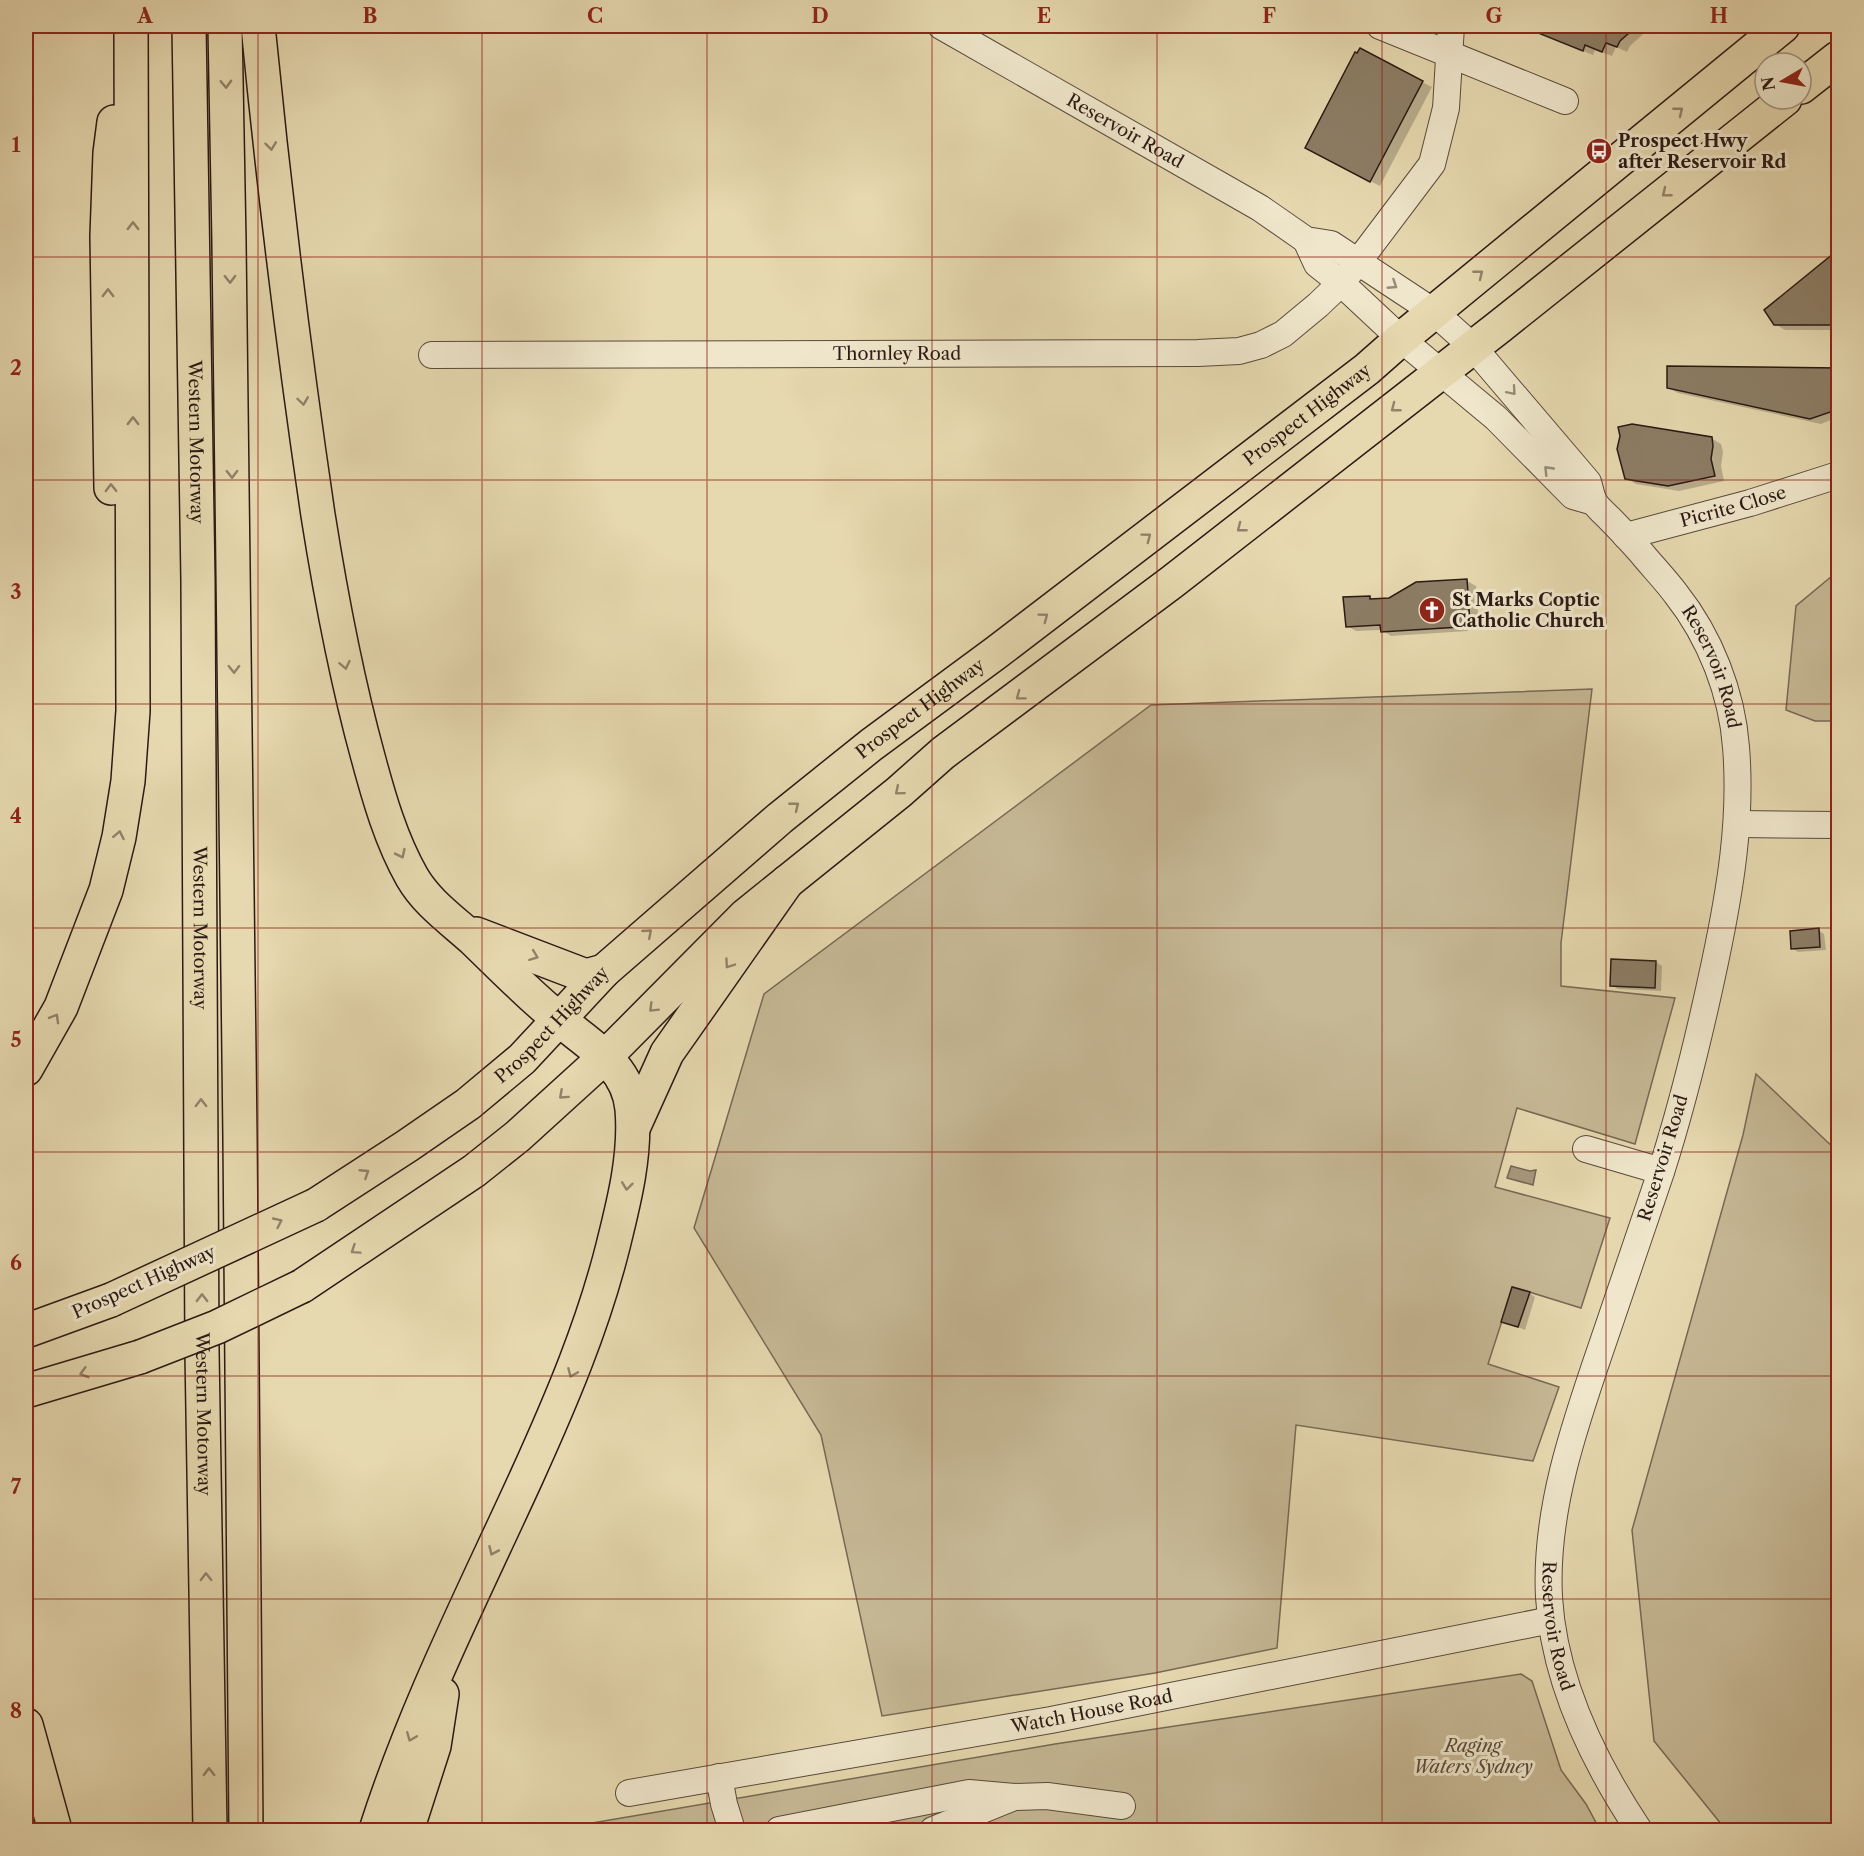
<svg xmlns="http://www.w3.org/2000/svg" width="1864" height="1856" font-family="'Libre Caslon Text',serif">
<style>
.green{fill:#c6b895;stroke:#786955;stroke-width:1.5}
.water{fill:#a6977b;stroke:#756552;stroke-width:1.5}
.shadow{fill:#0003}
.building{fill:#8c7d65;stroke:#2b1a15;stroke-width:1.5}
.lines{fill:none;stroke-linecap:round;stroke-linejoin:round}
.minor-casing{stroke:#5a4a3c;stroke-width:28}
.major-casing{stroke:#2b1a15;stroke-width:36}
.highway-casing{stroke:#2b1a15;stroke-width:36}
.minor{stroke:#efe6cb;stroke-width:26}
.major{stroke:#e6d8af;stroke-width:33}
.highway{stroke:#e6d8af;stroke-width:33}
.major-bridge-casing{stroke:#2b1a15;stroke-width:36;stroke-linecap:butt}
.major-bridge{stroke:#e6d8af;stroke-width:33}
.oneway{stroke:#92826a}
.oneway2{stroke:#978a79}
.grid{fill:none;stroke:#8f2418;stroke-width:1.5;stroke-opacity:0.55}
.labels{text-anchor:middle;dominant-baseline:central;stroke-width:6;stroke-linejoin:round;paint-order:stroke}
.street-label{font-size:18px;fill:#2b1a15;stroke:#efe6cb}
.poi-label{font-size:18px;font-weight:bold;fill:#2b1a15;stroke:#efe6cb;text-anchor:start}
.park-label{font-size:18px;font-style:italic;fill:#5a493b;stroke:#efe6cb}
.neatline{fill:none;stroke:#8f2418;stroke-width:2}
.grid-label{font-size:20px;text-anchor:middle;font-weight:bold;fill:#8f2418}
</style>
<rect width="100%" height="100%" fill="#e6d8af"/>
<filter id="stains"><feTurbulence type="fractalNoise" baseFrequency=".00333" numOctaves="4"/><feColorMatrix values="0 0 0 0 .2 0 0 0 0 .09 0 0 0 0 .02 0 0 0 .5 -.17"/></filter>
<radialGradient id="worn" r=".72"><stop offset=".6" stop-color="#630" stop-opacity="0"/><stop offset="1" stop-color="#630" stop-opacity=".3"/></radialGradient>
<g class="green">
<polygon points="1838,571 1838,721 1815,721 1786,710 1796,606"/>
<polygon points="1592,689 1561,943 1561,986 1675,998 1635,1144 1517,1108 1495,1187 1610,1218 1581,1308 1513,1287 1488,1364 1559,1387 1533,1461 1296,1425 1277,1648 1155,1673 882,1716 821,1435 694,1228 764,994 1151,705"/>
<polygon points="1756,1074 1838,1152 1838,1830 1726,1830 1654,1741 1632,1530 1743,1135"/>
<polygon points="1521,1674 1532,1681 1561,1770 1586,1804 1600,1830 551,1830 1055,1744"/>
</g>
<polygon class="water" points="1511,1166 1530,1171 1536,1170 1533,1185 1507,1178"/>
<g class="shadow">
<polygon points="1520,26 1652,26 1630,46 1627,52 1616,47 1612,56 1595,50 1593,55"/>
<polygon points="1422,82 1432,87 1380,186 1316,153"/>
<polygon points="1838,251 1838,330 1785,330 1775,324"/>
<polygon points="1838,369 1838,417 1821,424 1678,393 1668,388"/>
<polygon points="1621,436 1711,438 1721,444 1723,452 1721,466 1724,481 1679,491 1636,484 1626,478"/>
<polygon points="1467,581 1476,586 1479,628 1468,628 1468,631 1391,636 1382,630 1356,631 1347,626 1370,597 1374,600 1390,599"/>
<polygon points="1818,930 1824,934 1826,950 1798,952 1792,948"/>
<polygon points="1656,962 1662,966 1661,991 1618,989 1611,985"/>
<polygon points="1529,1293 1535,1297 1525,1330 1503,1321"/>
</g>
<g class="building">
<polygon points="1521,26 1637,26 1620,41 1617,47 1606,43 1602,52 1585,45 1583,51"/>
<polygon points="1360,48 1423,81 1370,182 1305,148 1355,52 1357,53"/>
<polygon points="1839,249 1839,325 1774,325 1764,310"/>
<polygon points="1667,366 1839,368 1839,409 1810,419 1667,388"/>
<polygon points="1632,424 1712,437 1713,446 1711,459 1715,476 1668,486 1625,479 1617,449 1620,436 1618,427"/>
<polygon points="1467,579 1470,623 1460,624 1460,627 1381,632 1380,625 1346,627 1343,597 1370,596 1370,599 1389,598 1416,582"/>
<polygon points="1819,928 1820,947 1791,949 1790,931"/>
<polygon points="1611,959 1656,961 1655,988 1610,986"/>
<polygon points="1512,1287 1530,1292 1518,1327 1501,1322"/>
</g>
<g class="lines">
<defs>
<g id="minor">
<path id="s1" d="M941 26 1260 208 1306 240 1331 244 1434 312 1473 347 1588 482C1590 488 1591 497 1595 503 1598 508 1605 514 1609 518 1620 529 1629 539 1639 550 1651 565 1665 579 1676 594 1710 637 1732 693 1736 747 1742 820 1730 891 1715 962 1700 1033 1683 1103 1661 1172 1645 1220 1628 1268 1612 1316 1582 1405 1544 1501 1549 1597 1554 1681 1593 1761 1639 1830"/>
<polyline points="1380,26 1565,101"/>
<polyline points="1306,240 1317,264 1341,283 1401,339 1496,418 1573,496 1594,502"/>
<path id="s2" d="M432 355 1198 353 1239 351 1261 345 1283 334 1318 305 1341 283 1358 262 1432 164 1446 108 1451 26"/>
<path id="s3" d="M1626 536 1750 503 1838 475"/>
<polyline points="1738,824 1838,825"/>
<polyline points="1586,1149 1661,1171"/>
<polyline points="719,1777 724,1804 732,1830"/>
<path id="s4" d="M629 1793 1051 1720 1551 1620"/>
<polyline points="779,1830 969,1793 1014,1797"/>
<polyline points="933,1830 1014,1797 1047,1796 1122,1806"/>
</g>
<g id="major">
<polyline points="1801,87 1838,58"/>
<path id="s5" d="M316 1205 407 1146 468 1104 522 1059 604 971 780 818 871 745 997 652 1367 369 1401 339 1783 26"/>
<polyline points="302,1286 474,1171 518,1136 606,1056 746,915 899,792 943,753 1172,582 1499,327 1785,99"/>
<polyline points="26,1331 111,1300"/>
<polyline points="26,1391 140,1357"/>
</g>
<g id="highway">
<path id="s6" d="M189 26 198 581 202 1352 210 1830"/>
<polyline points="225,26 229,243 240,1137 246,1830"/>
<path d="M258 26C274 189 294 353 318 515 331 597 346 677 368 757 379 798 391 840 412 877 427 903 452 920 474 940 502 967 530 996 561 1021 591 1046 628 1066 632 1109 636 1155 624 1202 613 1246 593 1326 561 1401 527 1476 474 1592 415 1708 376 1830"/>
<polyline points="111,488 107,236 110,153 114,122"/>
<polyline points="476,934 586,976 604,971"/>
<polyline points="26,1069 61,1007 106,890 119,837 128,781 133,711 131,26"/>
<polyline points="634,1126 667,1053 787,882"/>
<polyline points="26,1725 55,1830"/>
<polyline points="407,1830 434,1746 442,1694"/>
</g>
</defs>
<use href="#minor" class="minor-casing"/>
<use href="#major" class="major-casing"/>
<use href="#highway" class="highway-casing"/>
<use href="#minor" class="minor"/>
<use href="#major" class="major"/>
<use href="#highway" class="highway"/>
<defs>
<g id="major-bridge">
<polyline points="111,1300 316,1205"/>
<polyline points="140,1357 217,1327 302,1286"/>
</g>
</defs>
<use href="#major-bridge" class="major-bridge-casing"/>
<use href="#major-bridge" class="major-bridge"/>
</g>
<defs><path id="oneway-chevron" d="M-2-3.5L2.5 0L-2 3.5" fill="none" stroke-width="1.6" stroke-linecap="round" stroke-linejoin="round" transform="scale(1.5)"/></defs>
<g class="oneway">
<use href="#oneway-chevron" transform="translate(226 84) rotate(88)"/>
<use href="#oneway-chevron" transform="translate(1679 111) rotate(-39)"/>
<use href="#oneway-chevron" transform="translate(271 146) rotate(83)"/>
<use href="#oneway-chevron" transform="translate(1666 193) rotate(141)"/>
<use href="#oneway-chevron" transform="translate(133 226) rotate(-90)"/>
<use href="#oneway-chevron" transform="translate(1479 274) rotate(-39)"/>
<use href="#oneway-chevron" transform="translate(230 279) rotate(89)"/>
<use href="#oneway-chevron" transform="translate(108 293) rotate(-90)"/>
<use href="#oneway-chevron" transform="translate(303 401) rotate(82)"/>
<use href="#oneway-chevron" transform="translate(1395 408) rotate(142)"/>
<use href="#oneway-chevron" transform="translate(133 421) rotate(-90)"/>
<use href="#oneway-chevron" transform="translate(232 474) rotate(89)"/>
<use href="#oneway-chevron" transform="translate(111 488) rotate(-91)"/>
<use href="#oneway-chevron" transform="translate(1241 528) rotate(142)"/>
<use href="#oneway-chevron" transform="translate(1147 537) rotate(-37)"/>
<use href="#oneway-chevron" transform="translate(1044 617) rotate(-37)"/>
<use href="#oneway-chevron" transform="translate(345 665) rotate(78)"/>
<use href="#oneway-chevron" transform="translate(234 669) rotate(89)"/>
<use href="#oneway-chevron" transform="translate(1020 696) rotate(143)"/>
<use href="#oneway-chevron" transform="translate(899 791) rotate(140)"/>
<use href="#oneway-chevron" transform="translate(795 806) rotate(-39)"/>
<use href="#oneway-chevron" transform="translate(119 835) rotate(-79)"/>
<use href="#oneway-chevron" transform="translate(401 854) rotate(64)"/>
<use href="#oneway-chevron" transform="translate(648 933) rotate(-41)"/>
<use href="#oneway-chevron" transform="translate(534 956) rotate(21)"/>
<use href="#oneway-chevron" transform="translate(729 964) rotate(125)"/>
<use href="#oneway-chevron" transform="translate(653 1008) rotate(135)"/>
<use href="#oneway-chevron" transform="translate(55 1018) rotate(-60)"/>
<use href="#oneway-chevron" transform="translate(563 1095) rotate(138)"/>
<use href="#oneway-chevron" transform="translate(201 1103) rotate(-90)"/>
<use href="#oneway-chevron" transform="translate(365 1173) rotate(-33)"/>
<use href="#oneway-chevron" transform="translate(627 1186) rotate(97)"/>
<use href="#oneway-chevron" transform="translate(278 1222) rotate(-25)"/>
<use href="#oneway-chevron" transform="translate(355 1250) rotate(146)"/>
<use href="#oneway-chevron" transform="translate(202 1298) rotate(-90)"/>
<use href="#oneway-chevron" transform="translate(84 1373) rotate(164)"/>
<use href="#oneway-chevron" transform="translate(572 1373) rotate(113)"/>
<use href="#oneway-chevron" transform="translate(493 1551) rotate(114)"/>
<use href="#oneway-chevron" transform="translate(206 1577) rotate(-91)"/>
<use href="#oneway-chevron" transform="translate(411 1737) rotate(112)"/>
<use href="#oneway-chevron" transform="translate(209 1772) rotate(-91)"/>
</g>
<g class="oneway2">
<use href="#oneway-chevron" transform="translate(1393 285) rotate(33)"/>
<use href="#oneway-chevron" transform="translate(1512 391) rotate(49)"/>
<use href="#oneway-chevron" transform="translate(1548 470) rotate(-134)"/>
</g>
<path class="grid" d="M258 26V1830M482 26V1830M707 26V1830M932 26V1830M1157 26V1830M1382 26V1830M1606 26V1830M26 257H1838M26 480H1838M26 704H1838M26 928H1838M26 1152H1838M26 1376H1838M26 1599H1838"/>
<defs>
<symbol id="bus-disc" viewBox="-11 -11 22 22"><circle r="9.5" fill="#8f2418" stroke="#efe6cb"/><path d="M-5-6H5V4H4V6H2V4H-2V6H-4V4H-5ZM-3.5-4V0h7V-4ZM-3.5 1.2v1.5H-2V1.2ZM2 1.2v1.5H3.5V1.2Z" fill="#fff"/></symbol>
<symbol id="church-disc" viewBox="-11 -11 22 22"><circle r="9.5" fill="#8f2418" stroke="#efe6cb"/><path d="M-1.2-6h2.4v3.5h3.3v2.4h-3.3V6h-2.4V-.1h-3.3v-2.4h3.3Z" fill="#fff"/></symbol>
</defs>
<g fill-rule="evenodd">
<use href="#bus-disc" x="1584" y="136" width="30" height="30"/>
<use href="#church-disc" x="1417" y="595" width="30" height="30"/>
</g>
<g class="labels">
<g class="street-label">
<text stroke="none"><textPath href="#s1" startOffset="212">Reservoir Road</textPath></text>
<text stroke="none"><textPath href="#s2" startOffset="465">Thornley Road</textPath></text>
<text stroke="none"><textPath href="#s5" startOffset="1270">Prospect Highway</textPath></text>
<text stroke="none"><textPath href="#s6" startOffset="416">Western Motorway</textPath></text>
<text stroke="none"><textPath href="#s3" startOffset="111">Picrite Close</textPath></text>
<text stroke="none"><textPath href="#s1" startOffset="1028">Reservoir Road</textPath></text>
<text stroke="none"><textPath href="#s5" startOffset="784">Prospect Highway</textPath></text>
<text stroke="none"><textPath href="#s6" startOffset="902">Western Motorway</textPath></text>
<text stroke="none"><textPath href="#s5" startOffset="298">Prospect Highway</textPath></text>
<text transform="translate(1663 1158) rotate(-73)">Reservoir Road</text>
<text transform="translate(144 1282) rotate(-24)">Prospect Highway</text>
<text stroke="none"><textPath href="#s6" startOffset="1388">Western Motorway</textPath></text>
<text stroke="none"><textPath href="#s1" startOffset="2018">Reservoir Road</textPath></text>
<text stroke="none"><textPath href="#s4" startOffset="470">Watch House Road</textPath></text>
</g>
<g class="poi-label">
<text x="1618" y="141">Prospect Hwy<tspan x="1618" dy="21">after Reservoir Rd</tspan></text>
<text x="1452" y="600">St Marks Coptic<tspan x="1452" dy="21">Catholic Church</tspan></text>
</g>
<g class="park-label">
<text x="1473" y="1746">Raging<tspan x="1473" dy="21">Waters Sydney</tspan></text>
</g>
</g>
<rect width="1864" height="1856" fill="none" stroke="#e6d8af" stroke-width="66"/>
<g transform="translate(1783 81) rotate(260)"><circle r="28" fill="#efe6cb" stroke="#a19482" stroke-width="1.5"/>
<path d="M0-4.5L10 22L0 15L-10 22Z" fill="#8f2418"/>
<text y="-9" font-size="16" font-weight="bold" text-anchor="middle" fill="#2b1a15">N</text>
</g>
<rect x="33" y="33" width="1798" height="1790" class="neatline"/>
<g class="grid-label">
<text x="145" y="23">A</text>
<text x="370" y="23">B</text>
<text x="595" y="23">C</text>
<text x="820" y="23">D</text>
<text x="1044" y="23">E</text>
<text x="1269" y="23">F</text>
<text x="1494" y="23">G</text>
<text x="1719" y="23">H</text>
<text x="16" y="152">1</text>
<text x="16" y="375">2</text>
<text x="16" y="599">3</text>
<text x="16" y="823">4</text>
<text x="16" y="1047">5</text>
<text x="16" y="1270">6</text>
<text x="16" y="1494">7</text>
<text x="16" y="1718">8</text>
</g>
<rect width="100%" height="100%" filter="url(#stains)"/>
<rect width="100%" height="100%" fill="url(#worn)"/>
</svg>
